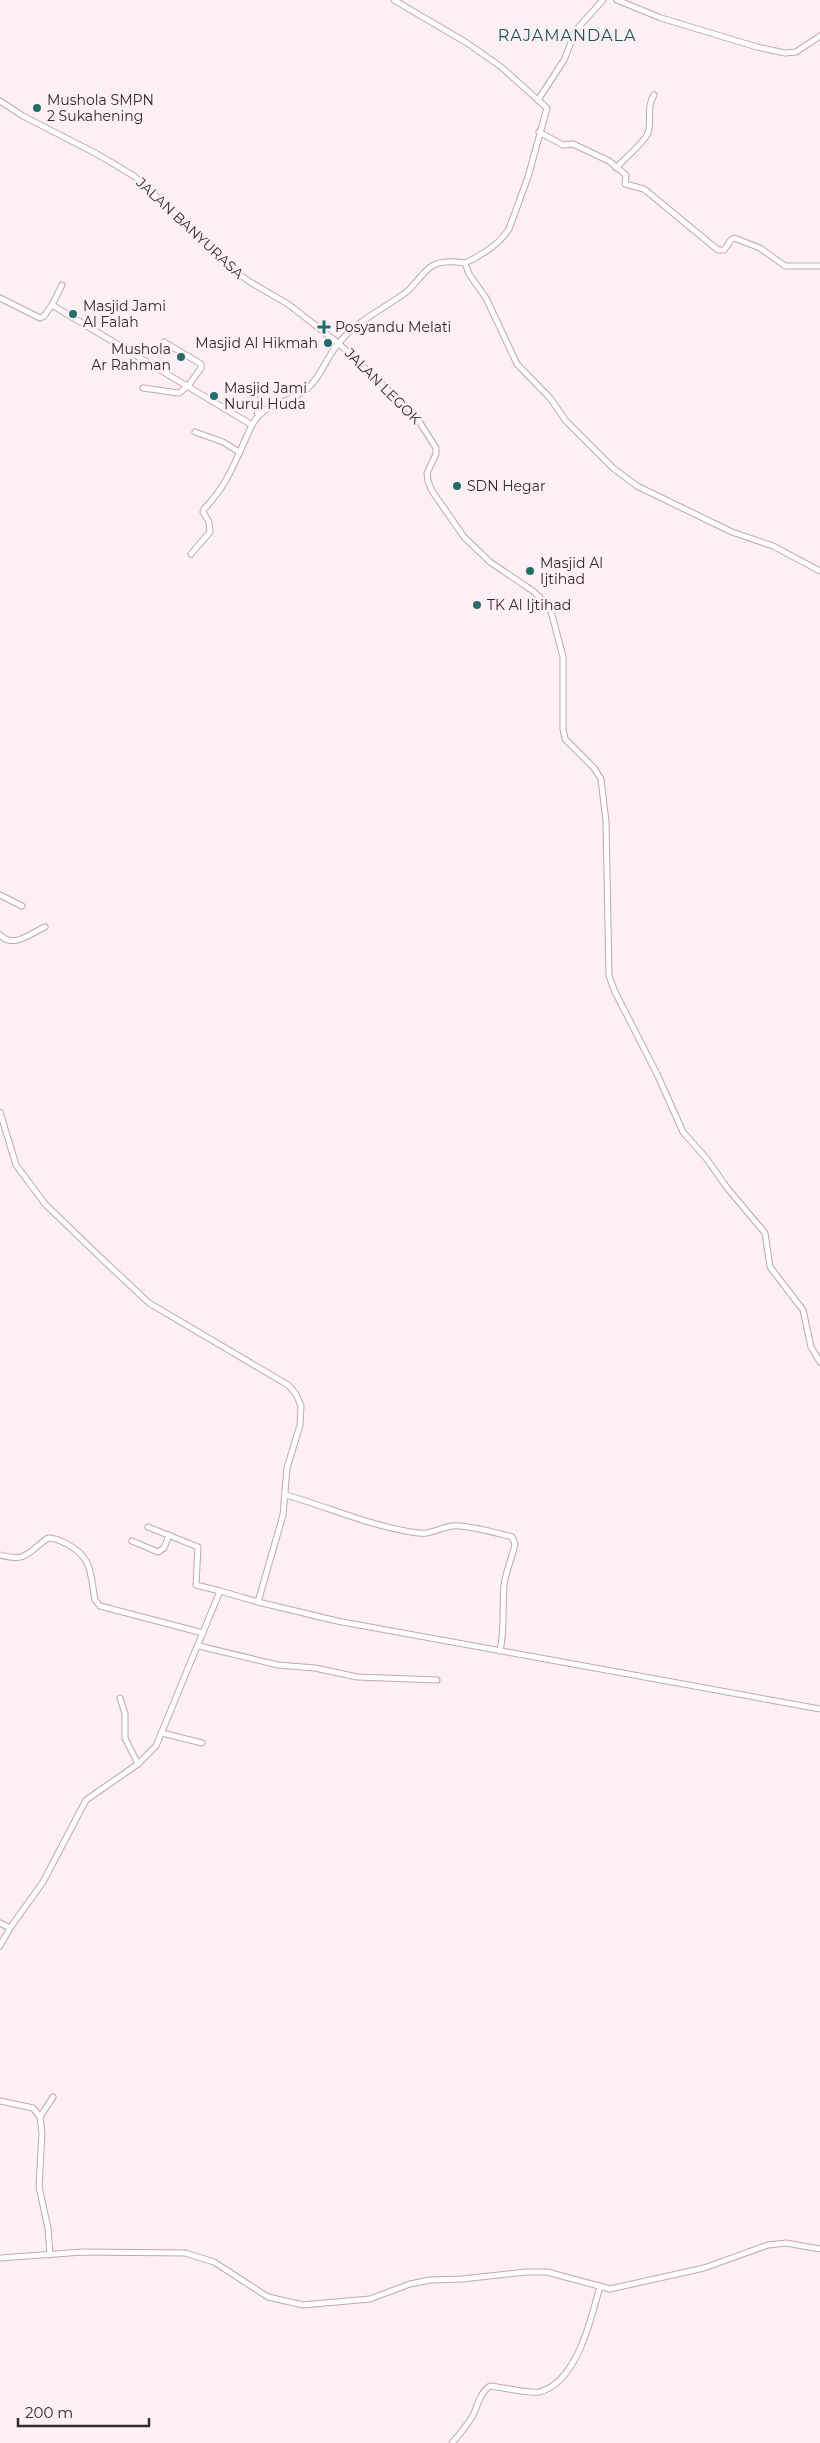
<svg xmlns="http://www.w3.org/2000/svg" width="820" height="2443" font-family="Montserrat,sans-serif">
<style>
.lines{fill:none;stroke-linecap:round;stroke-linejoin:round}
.minor-casing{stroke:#c6a5b1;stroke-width:7}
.minor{stroke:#fff;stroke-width:5}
.poi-dot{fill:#236e6a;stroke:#fef0f5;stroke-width:2}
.labels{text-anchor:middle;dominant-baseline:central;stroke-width:5;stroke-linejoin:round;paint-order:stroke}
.poi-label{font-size:14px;fill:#36292e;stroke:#fef0f5;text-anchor:start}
.street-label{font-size:14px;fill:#36292e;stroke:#fef0f5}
.quarter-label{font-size:16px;letter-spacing:1px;fill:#1a5552;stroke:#fef0f5}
</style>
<rect width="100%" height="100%" fill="#fef0f5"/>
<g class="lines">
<defs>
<g id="minor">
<path d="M394 0 467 43 500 66 547 108 528 177 509 229C499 245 482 255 465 263L469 274 486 298 517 364 550 398 566 421 613 468 637 486 732 532 773 546 820 571"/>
<polyline points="617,0 661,18 757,47 785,53 796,52 820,36"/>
<polyline points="538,100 564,60 576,30 603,0"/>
<polyline points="0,101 23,116 97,154 134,176 212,247 232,269 250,282 288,304 338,343 415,415 436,448 436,454 427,473 428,481 432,491 464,537 490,562 533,591 543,600 551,611 563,657 563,729 565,739 594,768 601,779 606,822 609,976 615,992 657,1074 683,1132 706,1158 728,1189 765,1233 770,1267 803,1310 811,1347 820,1362"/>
<polyline points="539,132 563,145 573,144 609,161 626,175 625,184 644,189 718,250 724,250 731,240 734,238 760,248 785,266 820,266"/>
<path d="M616 168C624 159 645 142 648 133 652 121 646 107 654 95"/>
<path d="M0 298 40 318 44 316 52 305 252 425C266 400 289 405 308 388 322 375 326 358 338 344 356 321 382 310 405 293 415 286 421 273 432 266 441 260 455 262 465 263"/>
<polyline points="52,305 62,285"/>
<polyline points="248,387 255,399 258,415"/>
<polyline points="143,388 179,393 188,386 201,368 201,364 164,342"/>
<polyline points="195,432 223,442 239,452"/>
<path d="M191 554 210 532 209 522 203 512 204 509C229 484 237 456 252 425"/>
<polyline points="0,895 22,906"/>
<path d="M0 935C14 949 31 933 45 927"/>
<polyline points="0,1112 16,1165 45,1204 100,1257 149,1303 288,1385 296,1394 301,1406 300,1425 287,1468 283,1515 258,1602 337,1621 820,1709"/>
<path d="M286 1495C328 1507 368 1525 411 1532 432 1536 434 1529 452 1526 463 1524 501 1534 512 1537L515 1544C512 1558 506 1571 504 1585 502 1607 505 1629 500 1651"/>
<polyline points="148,1527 198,1547 196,1585 220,1591"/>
<polyline points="132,1541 158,1552 164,1548 169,1535"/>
<path d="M0 1555C27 1563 29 1551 48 1538 56 1538 61 1541 67 1544 93 1558 90 1573 95 1600L100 1606 203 1633"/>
<polyline points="199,1646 278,1665 315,1668 357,1677 437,1680"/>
<polyline points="120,1698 125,1714 125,1738 138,1764"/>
<polyline points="162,1733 202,1743"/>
<polyline points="0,1923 10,1928"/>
<polyline points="0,1946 10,1928 43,1882 86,1800 138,1764 156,1746 220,1591 258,1602"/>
<polyline points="0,2101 33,2108 40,2117 42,2133 39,2187 48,2228 50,2255"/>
<polyline points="40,2117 53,2097"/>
<polyline points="0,2258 83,2252 185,2253 214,2262 268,2297 303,2305 370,2299 410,2284 430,2280 462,2279 526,2272 547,2272 610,2289 704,2268 768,2245 786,2243 820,2249"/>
<path d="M452 2443C459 2435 466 2427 472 2417 478 2407 479 2393 490 2386 500 2387 532 2394 539 2392 577 2383 591 2319 600 2286"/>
</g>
</defs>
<use href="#minor" class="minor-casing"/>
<use href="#minor" class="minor"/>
</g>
<g class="poi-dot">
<circle cx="37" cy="108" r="5"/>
<circle cx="73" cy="314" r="5"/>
<path d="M321.5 319.5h5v5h5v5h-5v5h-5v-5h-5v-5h5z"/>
<circle cx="328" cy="343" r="5"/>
<circle cx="181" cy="357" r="5"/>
<circle cx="214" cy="396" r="5"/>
<circle cx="457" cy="486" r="5"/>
<circle cx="530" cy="571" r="5"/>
<circle cx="477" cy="605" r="5"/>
</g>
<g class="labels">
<g class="poi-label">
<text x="47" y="100">Mushola SMPN<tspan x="47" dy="16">2 Sukahening</tspan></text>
<text x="83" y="306">Masjid Jami<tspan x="83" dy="16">Al Falah</tspan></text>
<text x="335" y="327">Posyandu Melati</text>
<text x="318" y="343" text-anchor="end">Masjid Al Hikmah</text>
<text x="171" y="349" text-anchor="end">Mushola<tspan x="171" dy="16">Ar Rahman</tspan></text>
<text x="224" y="388">Masjid Jami<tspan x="224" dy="16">Nurul Huda</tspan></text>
<text x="467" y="486">SDN Hegar</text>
<text x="540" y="563">Masjid Al<tspan x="540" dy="16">Ijtihad</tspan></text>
<text x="487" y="605">TK Al Ijtihad</text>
</g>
<g class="street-label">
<text transform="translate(190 228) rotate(43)">JALAN BANYURASA</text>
<text transform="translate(383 386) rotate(45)">JALAN LEGOK</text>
</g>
<g class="quarter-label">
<text x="567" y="35">RAJAMANDALA</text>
</g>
</g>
<path d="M18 2418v8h131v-8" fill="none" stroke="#36292e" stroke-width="2.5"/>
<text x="25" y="2418" font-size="15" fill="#36292e" stroke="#fef0f5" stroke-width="4" paint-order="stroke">200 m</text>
</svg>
